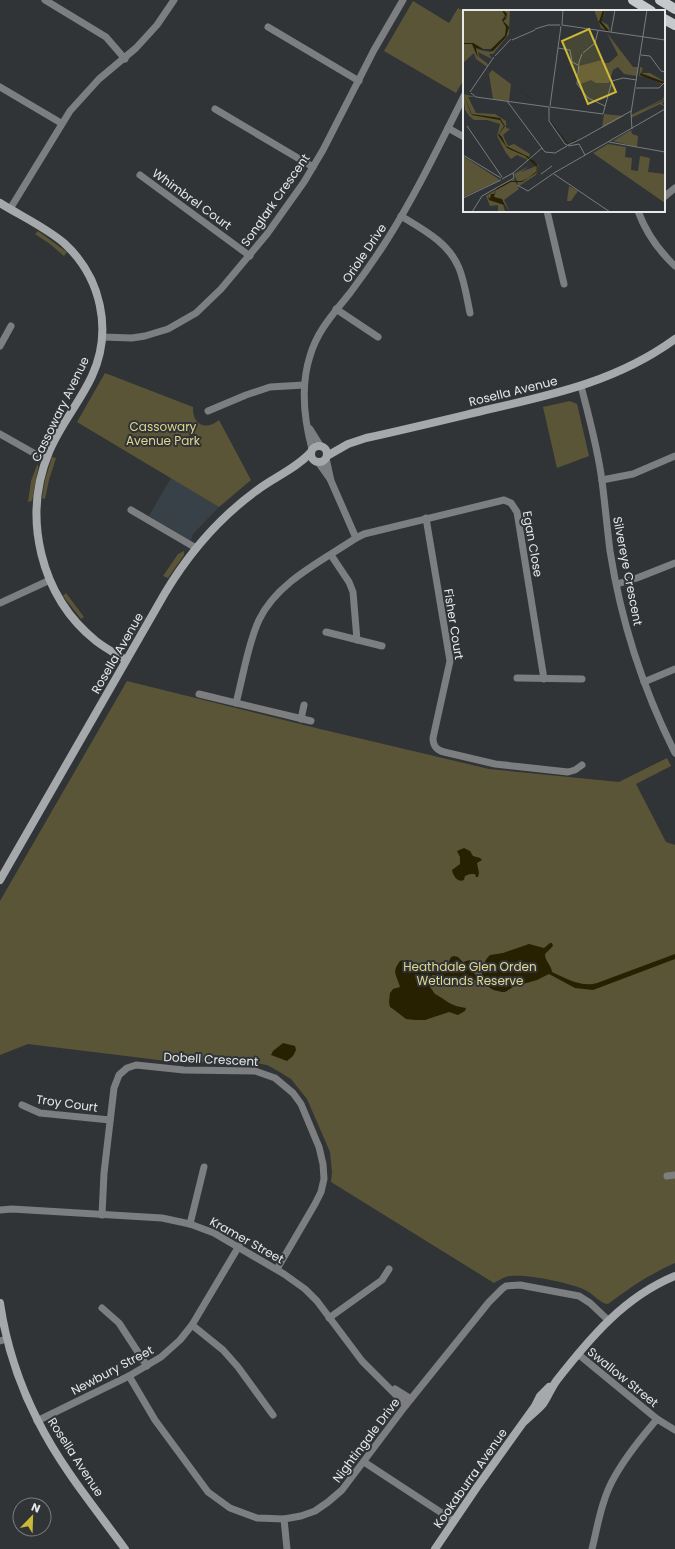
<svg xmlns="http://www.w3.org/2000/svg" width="675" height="1549" font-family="Poppins,sans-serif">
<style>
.built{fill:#384148}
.green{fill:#5b5537}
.water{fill:#272101}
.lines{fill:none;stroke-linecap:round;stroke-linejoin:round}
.street{stroke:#7c7e80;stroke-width:7}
.secondary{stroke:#a6a9ab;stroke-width:8}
.primary{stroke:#c5c9cc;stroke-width:10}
.labels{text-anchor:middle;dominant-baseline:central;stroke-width:4;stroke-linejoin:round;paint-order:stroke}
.street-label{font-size:12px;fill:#e6e8ea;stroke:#303437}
.park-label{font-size:12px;fill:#e2d58c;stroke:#303437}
.inset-river{fill:none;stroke:#272101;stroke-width:2}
.inset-road{fill:none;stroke:#797c7f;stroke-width:1}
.view{fill:#ceb837;fill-opacity:0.15;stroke:#ceb837;stroke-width:2}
.inset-edge{fill:none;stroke:#e6e8ea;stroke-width:2}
</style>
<rect width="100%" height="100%" fill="#303437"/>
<polygon class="built" points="171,478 219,507 193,534 191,540 187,539 149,516"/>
<g class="green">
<polygon points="413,1 449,23 458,8 464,11 464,79 456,93 384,51"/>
<polygon points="38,231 64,250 67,252 64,256 50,244 35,234"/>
<path d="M105 373 193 407C192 425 206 431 219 420L251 480 219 507 77 422Z"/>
<polygon points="570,401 577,404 589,456 557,468 543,407"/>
<polygon points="52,457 56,458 49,480 45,499 42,498 45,480"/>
<polygon points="37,465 38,465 38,469 32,501 28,502 31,481"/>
<polygon points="184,551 184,555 168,578 163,576 178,554"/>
<polygon points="66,593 84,617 81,619 63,596"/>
<polygon points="141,614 145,618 132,639 128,637"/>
<path d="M127 681 320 729 489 769 619 782 667 758 671 766 636 784 666 842 675 845V1263C650 1274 629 1288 608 1304 600 1304 593 1293 585 1290 572 1283 526 1274 512 1276 505 1276 500 1280 494 1283L331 1182 332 1172 330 1152 307 1099 291 1079 278 1071 267 1065 244 1061 183 1063 28 1044 0 1055V901Z"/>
</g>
<g class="water">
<path d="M464 848 470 851 473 856 480 858 482 860 477 863 479 873 478 877H476L475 874H470L465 876 464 880C458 883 453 876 452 870L460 864V857L457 851Z"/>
<path d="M550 943H552L553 946 545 954C545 962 551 964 552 972 565 978 582 988 597 983L675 954V959L593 990 575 988 549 974 537 980 513 987 505 992C483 992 474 971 490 955L503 953 529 944 544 948Z"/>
<path d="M454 956 458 957 463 962 470 960 473 972 479 978 478 980C474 981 471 979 468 980 462 981 458 989 450 985 443 982 443 976 433 975L430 977V987L435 994C448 1001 450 1006 466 1008L465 1011 458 1015 449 1012 425 1020H415L406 1019 393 1009 390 1007 389 1002 390 993 393 989 400 987C397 975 391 973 400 961 410 957 421 966 427 973L430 972 432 966 435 967 438 970H445L451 957Z"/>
<polygon points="283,1043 295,1046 296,1050 293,1056 287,1061 271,1055 273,1051"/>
</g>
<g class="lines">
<g class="street">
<polyline points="45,0 106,37 125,59"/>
<polyline points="268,27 359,81"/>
<polyline points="0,87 61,123"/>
<polyline points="215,109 313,167"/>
<polyline points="448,128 464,137"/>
<polyline points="140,175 250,256"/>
<polyline points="664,197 675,188"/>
<polyline points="10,209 70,111 99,79 136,48 157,25 174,0"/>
<polyline points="547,211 564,284"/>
<path d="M638 211C646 233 658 250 675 266"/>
<path d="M401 216C424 230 449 243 459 268 465 283 467 299 470 313"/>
<polyline points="336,309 378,337"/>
<polyline points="102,337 132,338 145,336 168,329 196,313 221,289 267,234 304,182 323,150 374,50 403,0"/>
<polyline points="0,346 11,326"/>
<path d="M581 386C589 417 598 449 602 481 605 504 607 527 610 551 621 621 643 689 675 753"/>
<polyline points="208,411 246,395 270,387 304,385"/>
<polyline points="310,429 320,445"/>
<polyline points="0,434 46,460"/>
<path d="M312 449C304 419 300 387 310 356 317 331 334 313 350 293 362 277 374 260 385 243 415 196 439 146 464 96"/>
<polyline points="326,458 331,481 356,538"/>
<polyline points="318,462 330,479"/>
<polyline points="602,480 633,474 675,456"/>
<polyline points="131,510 196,548"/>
<path d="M426 518 450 661 433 738C433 746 436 750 444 752L495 764 568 772 575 770 582 765"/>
<polyline points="331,555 349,582 353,592 357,640"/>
<polyline points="617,584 637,578 675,563"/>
<polyline points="0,603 50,580"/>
<polyline points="326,632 382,646"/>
<polyline points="517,678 582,679"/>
<polyline points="644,682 675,669"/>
<polyline points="199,694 311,721"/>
<path d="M236 703C243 677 248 643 259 620 277 582 322 561 356 538L364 534 504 500 511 503 517 512 544 679"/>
<polyline points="301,719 304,705"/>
<polyline points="22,1105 40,1113 110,1120"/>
<polyline points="667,1176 675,1175"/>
<polyline points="0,1210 12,1209 162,1218 190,1224 214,1233 284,1274 305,1289 317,1301 362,1361 406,1405"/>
<polyline points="102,1215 104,1173 114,1088 119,1075 127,1068 136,1065 184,1070 255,1071 275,1078 293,1093 301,1104 319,1147 323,1164 324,1179 321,1192 315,1204 277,1269"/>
<polyline points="190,1224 204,1167"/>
<polyline points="102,1308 119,1323 147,1366"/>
<polyline points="329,1318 382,1280 389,1269"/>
<polyline points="192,1325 223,1350 238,1367 273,1415"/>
<polyline points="0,1341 7,1339"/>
<polyline points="578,1354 657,1419 675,1430"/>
<polyline points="129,1376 155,1420 208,1492 230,1508 257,1518 284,1519 301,1516 315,1511 328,1502 342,1490 406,1405 489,1302 502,1289 506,1286 520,1285 579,1296 590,1303 608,1320"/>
<polyline points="395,1389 411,1399"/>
<polyline points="37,1421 129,1376 161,1357 180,1340 192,1325 239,1246"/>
<polyline points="364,1462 454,1521"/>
<polyline points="284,1519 287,1549"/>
<path d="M592 1549C598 1524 602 1498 615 1476 627 1455 642 1437 657 1419"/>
</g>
<g class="secondary">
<path d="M0 203C21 216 45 227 64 243 101 277 113 330 92 376 80 402 60 425 49 452 22 517 40 596 96 641 105 648 116 654 126 660"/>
<circle cx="319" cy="454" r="8"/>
<path d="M327 456 348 444 366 438C407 429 448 419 490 409 556 394 619 380 675 339"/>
<path d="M0 880 165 593C189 553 219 518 256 491 274 477 296 469 311 452"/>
<path d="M0 1303C6 1344 19 1384 38 1421 61 1467 95 1508 125 1549"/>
<path d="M525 1421C531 1415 538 1410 543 1404 548 1397 551 1388 557 1380 590 1338 624 1297 675 1276"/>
<polyline points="435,1549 477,1487 535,1406 540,1396 549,1387"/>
</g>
<g class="primary">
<polyline points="633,0 651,11"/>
<polyline points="660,0 675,9"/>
<polyline points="664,19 675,25"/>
</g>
</g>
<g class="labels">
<g class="street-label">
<text transform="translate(192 199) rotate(36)">Whimbrel Court</text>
<text transform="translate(275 200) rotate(-55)">Songlark Crescent</text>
<text transform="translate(364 253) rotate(-56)">Oriole Drive</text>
<text transform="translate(513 391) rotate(-14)">Rosella Avenue</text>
<text transform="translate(60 409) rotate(-64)">Cassowary Avenue</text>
<text transform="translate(533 544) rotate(80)">Egan Close</text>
<text transform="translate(628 571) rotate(79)">Silvereye Crescent</text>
<text transform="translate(454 624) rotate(81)">Fisher Court</text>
<text transform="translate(117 653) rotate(-60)">Rosella Avenue</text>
<text transform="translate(211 1059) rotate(3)">Dobell Crescent</text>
<text transform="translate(67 1103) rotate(8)">Troy Court</text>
<text transform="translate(247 1240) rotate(29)">Kramer Street</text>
<text transform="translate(112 1370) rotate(-28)">Newbury Street</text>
<text transform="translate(623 1377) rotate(39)">Swallow Street</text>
<text transform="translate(366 1440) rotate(-53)">Nightingale Drive</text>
<text transform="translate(76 1457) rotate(57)">Rosella Avenue</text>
<text transform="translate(470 1478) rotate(-55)">Kookaburra Avenue</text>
</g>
<g class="park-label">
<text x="163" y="426">Cassowary<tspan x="163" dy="14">Avenue Park</tspan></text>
<text x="470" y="966">Heathdale Glen Orden<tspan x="470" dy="14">Wetlands Reserve</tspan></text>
</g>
</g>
<g transform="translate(463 10)">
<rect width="202" height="202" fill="#303437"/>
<path d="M0 0H39L42 5 39 10 44 18 43 24 29 39H20L10 33V36L17 40 27 42 30 41 43 27 46 17 40 11 44 4 41 0H47L46 24 30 44H26L29 49 15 42 16 47 25 54 24 57 13 49 11 43 0 53ZM131 0H143L138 11 145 15 147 21 138 18ZM144 23 170 57H175L174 66 161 64 155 57 150 60 146 73H133L128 70 115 75 116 56 139 50 140 53H146L155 45ZM177 57 180 58 178 63H187L202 72 200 75 186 67 176 66ZM29 60 48 74 46 91 30 89 26 64ZM202 83V89L177 101 202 90 199 93 202 97 197 94 168 108V105L200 89ZM0 84 13 87H5L13 103 32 104 43 111V118L47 119 40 125 43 132 45 136 51 134 67 144 65 150 54 145 48 149 43 143 34 126 37 114 24 110H11L6 106 2 100ZM141 104 161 106 139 118ZM168 120 169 124 175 126 174 137 150 131ZM145 134 163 137 162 147 169 148 168 160 175 161 177 146 187 148 185 162 202 164V193L130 143ZM0 146 34 168 37 170 0 187ZM76 155 73 165 56 176 51 164 66 156 58 162ZM51 169 56 179 41 190 47 202 39 190 42 202H35V195L27 196 23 186ZM106 176 115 181 108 191H104Z" fill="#5b5537"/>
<path d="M39 0 44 4 43 9 40 11 46 17 43 27 30 41 13 38 15 48 74 93 90 114 105 134 113 129 114 130 104 134 75 94 15 48 9 34H0L1 41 0 43V33H10L20 39 27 40 42 26 43 17 39 10 43 7ZM0 83 8 104 37 108 42 116 36 124 39 127 43 136 64 146 72 152 75 157 73 163 59 172H48L33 180 31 187 39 189 44 202 41 195 26 190 25 186 27 189 28 184H31L34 178 39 175 48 171H59L65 168 73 162 74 157 62 146 44 138 35 125 41 116 37 110 9 105Z" fill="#272101"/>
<path class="inset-river" d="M141 0 137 12 145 21M177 64 201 73"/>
<path class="inset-road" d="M99 15 202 30M99 15 100 0M72 19 85 15H97M148 22 152 0M49 30 72 20M95 38 107 40 109 52 115 55M120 43 132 33 135 21M119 44 116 52 114 74 125 88 142 96M178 45 187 46 198 61 202 62M32 46 48 29M173 78H196L202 72M7 82 31 47M8 83 13 87 86 97M44 91 82 142 92 143 104 136M87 96 98 16M86 97V111L102 134 106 136 116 134 122 145M87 97 140 104 149 71 160 68 174 70M4 116 39 167M169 119 168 103 184 0M118 129 168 101M146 132 202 142M105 135 118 129M0 145 38 168M50 163 79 138M78 164 89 156M91 164 147 202M39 169 50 163 51 168M54 175 65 181 91 163 202 99M0 188 38 170M9 202 19 186 51 168"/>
<path class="view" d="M126 19 153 82 125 94 99 31Z"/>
<rect width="202" height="202" class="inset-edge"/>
</g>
<g transform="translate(32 1517) rotate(23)"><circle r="19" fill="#303437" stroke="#797c7f"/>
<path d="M0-3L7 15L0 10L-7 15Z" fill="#ceb837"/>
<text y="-6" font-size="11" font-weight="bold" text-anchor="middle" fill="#e6e8ea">N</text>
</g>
</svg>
